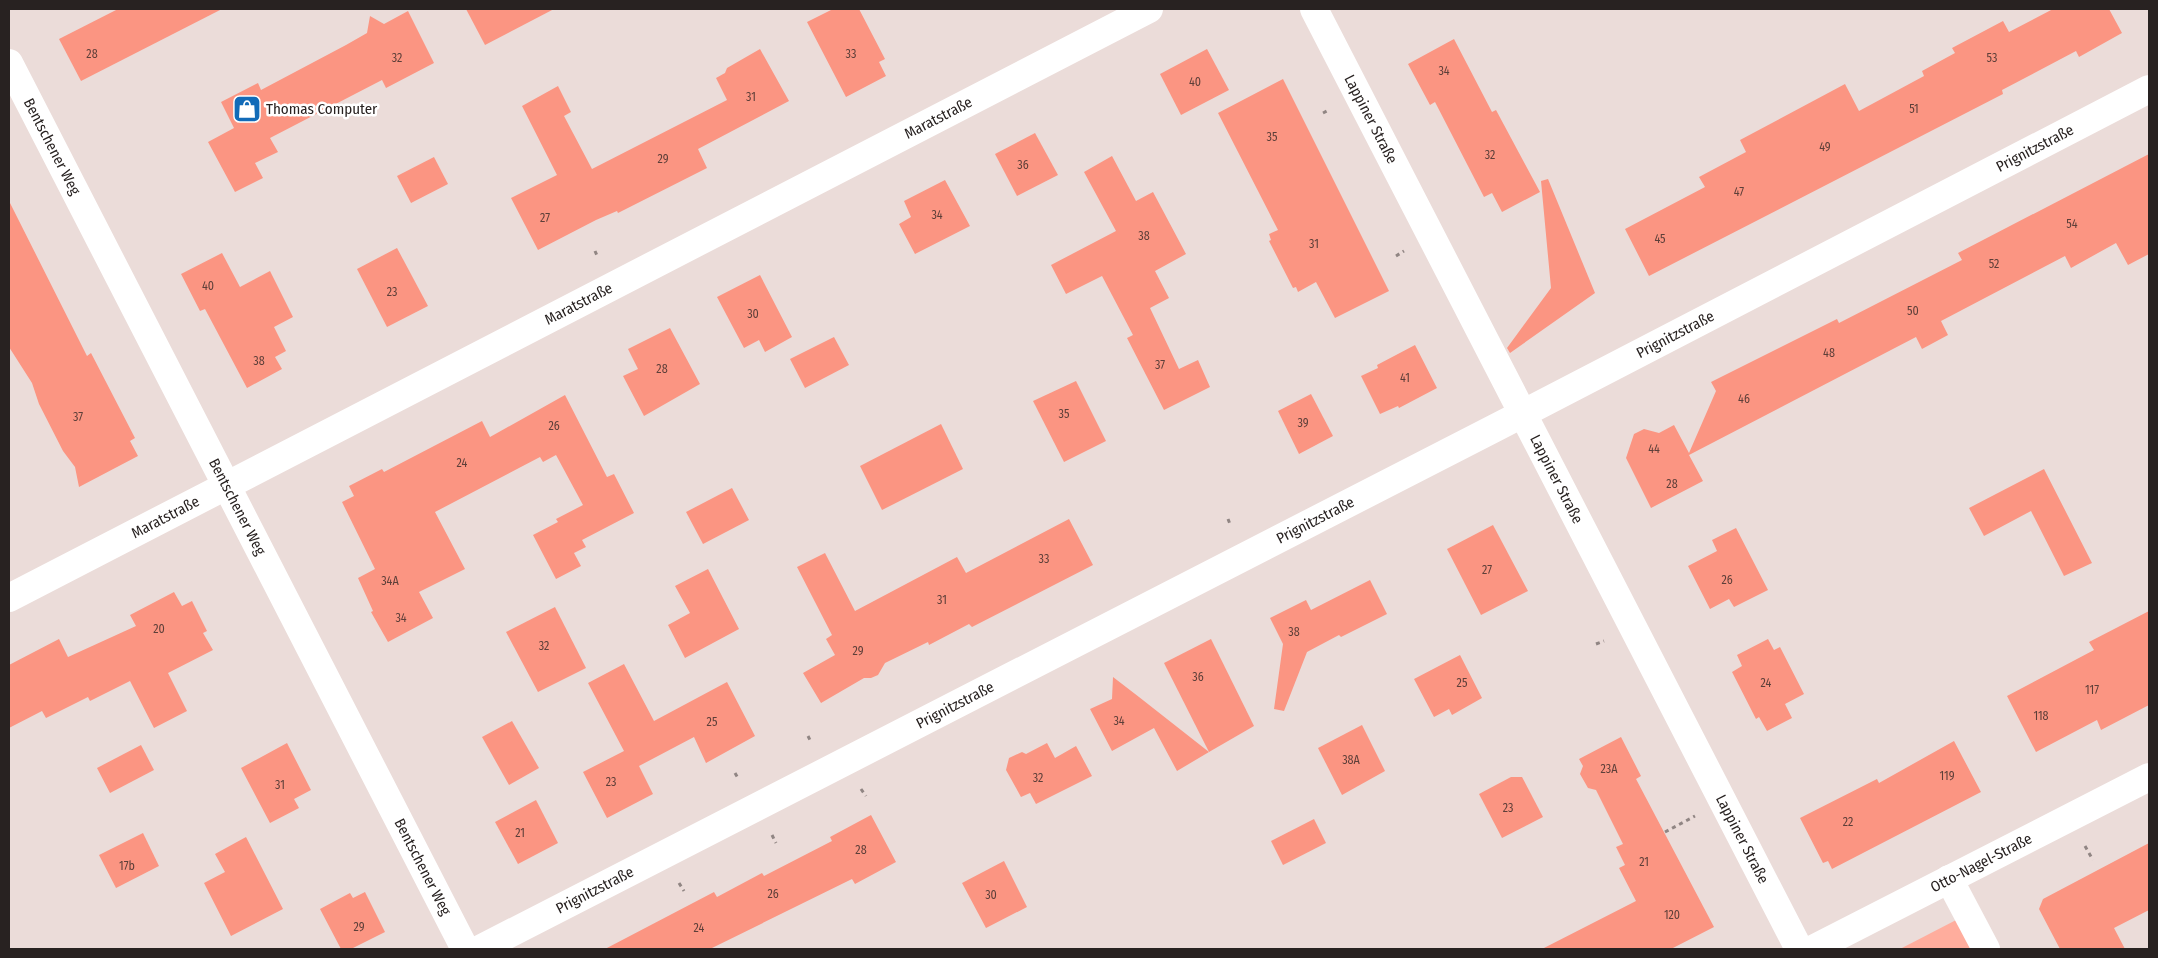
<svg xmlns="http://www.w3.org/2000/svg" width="2158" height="958" font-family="'Fira Sans Condensed',sans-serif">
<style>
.green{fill:#ffad9d}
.building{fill:#fb9582}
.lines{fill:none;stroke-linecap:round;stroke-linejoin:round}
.path{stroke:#908583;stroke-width:3;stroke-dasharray:4 4;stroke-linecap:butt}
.minor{stroke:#fff;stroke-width:28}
.tertiary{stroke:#fff;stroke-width:28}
.labels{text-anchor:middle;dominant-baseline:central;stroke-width:5;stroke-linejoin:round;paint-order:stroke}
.number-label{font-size:12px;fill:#5d3f39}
.poi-label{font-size:15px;fill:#282221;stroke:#fff;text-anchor:start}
.street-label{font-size:15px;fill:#282221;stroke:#fff}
</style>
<rect width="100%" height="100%" fill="#ebdcd9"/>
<polygon class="green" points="1960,918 1976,949 1900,949"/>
<g class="building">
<polygon points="118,9 222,9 81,81 59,39"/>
<polygon points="466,9 554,9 485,45"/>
<polygon points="833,9 859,9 885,59 879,62 886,76 846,97 807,22"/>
<polygon points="2053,9 2109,9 2122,33 2079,57 2076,51 2002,90 2003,94 1649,276 1625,229 1705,187 1699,177 1746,152 1740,140 1845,84 1859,111 1924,76 1922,71 1955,53 1952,48 2003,21 2009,32"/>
<polygon points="408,11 434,63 386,88 382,80 270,138 278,152 255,163 263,178 235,192 208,142 234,128 221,102 258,83 261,90 346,45 367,33 370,16 384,24"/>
<polygon points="1454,39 1492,112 1496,110 1540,192 1502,212 1492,193 1484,197 1435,102 1430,105 1408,64"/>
<polygon points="760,49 789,101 698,149 707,168 618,213 617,211 596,220 538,250 511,198 557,175 522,106 558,86 571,112 564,116 592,169 727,100 716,78 725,73 727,68"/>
<polygon points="1207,49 1229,90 1181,115 1160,74"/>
<polygon points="1283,79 1389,291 1335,318 1316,282 1298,292 1296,287 1293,288 1269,241 1271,240 1269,234 1278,230 1218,113"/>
<polygon points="1035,133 1058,175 1017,196 995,154"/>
<polygon points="2149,154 2149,254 2128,265 2116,243 2071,268 2065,256 1941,321 1948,335 1922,349 1916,337 1689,455 1703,481 1651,508 1626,458 1634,434 1644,429 1659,433 1674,425 1689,453 1716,391 1711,382 1837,319 1839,323 1962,260 1958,253"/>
<polygon points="1112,156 1136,201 1153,192 1186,254 1155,271 1169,298 1150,308 1179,369 1198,360 1210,387 1164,410 1127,338 1133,335 1102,276 1066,294 1051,265 1116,231 1084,172"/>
<polygon points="434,157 448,184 411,203 397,176"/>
<polygon points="1548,179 1595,293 1510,353 1507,348 1551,288 1541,181"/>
<polygon points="945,180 970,226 915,254 899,224 911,217 904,201"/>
<polygon points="9,201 87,356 91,353 135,438 130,441 138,456 79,487 75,467 63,451 39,404 32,383 9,347"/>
<polygon points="397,248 428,306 387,327 357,269"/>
<polygon points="222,253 240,287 270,271 293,317 274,327 286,351 275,357 282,369 247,388 205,309 200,311 181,274"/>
<polygon points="760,275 792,337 765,352 759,340 744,348 717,297"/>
<polygon points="670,328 700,384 644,416 623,376 638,369 628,349"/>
<polygon points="834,337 849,365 805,388 790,359"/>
<polygon points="1415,345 1437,388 1399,408 1398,406 1380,414 1361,376 1378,368 1377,365"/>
<polygon points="1076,381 1106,441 1064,462 1033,401"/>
<polygon points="1311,394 1333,436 1299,454 1278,411"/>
<polygon points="565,395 607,477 614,474 634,513 582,540 586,547 574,553 581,566 556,579 533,535 558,522 556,519 583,505 556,455 543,462 540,457 435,512 465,569 419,592 433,618 388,642 371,612 373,611 358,578 375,569 342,502 354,496 349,486 382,469 384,472 482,421 490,437"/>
<polygon points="941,424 963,469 882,510 860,466"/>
<polygon points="2044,469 2092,563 2064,576 2031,511 1984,536 1969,508"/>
<polygon points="732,488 749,520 703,544 686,512"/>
<polygon points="1069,519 1093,565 972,627 969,624 929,645 928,642 885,663 878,675 871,678 864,678 821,703 803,673 835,655 826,639 832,635 797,567 825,553 855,611 957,557 966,573"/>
<polygon points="1493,525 1528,591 1481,615 1447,549"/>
<polygon points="1736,528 1768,590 1734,607 1729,599 1710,609 1688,566 1717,551 1712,540"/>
<polygon points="708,569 739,629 685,658 668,625 690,613 675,586"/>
<polygon points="1370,580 1387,614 1341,637 1339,635 1307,652 1284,711 1274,709 1283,644 1270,618 1306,600 1311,610"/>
<polygon points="174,592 182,606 192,601 207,631 203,633 213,650 168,673 187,711 154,728 130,681 90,701 88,697 46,718 42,711 9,728 9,665 59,639 68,657 136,626 130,615"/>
<polygon points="555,607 586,668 538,692 506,632"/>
<polygon points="2149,611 2149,705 2101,730 2097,720 2036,752 2007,696 2094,650 2089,642"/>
<polygon points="1211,639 1254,726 1209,752 1164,663"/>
<polygon points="1768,639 1774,650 1780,647 1804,694 1785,704 1792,718 1767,731 1759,717 1756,719 1732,672 1742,666 1737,655"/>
<polygon points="1460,655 1482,698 1452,715 1449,709 1434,717 1414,679"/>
<polygon points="624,664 654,721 727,682 755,736 706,763 694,737 639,766 653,794 607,818 583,772 624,751 588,683"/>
<polygon points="1113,677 1139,697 1209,752 1177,771 1154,728 1112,751 1090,709 1112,699"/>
<polygon points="512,721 539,768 509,785 482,737"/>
<polygon points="1362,725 1385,771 1342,795 1318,748"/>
<polygon points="1621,737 1641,776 1636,779 1714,927 1671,949 1542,949 1636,901 1619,868 1625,865 1616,847 1623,844 1596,790 1588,788 1580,774 1583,766 1579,759"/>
<polygon points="1954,741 1981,792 1832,869 1828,861 1823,863 1800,818 1877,779 1879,783"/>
<polygon points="287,743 311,790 294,799 299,808 270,823 241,768"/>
<polygon points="1047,743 1055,758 1076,746 1092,776 1036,804 1030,793 1021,797 1006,770 1009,758 1022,752 1026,754"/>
<polygon points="141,745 154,770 110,793 97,768"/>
<polygon points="1511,777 1522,777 1543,817 1502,838 1479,794"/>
<polygon points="536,800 558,843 518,864 495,822"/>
<polygon points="871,815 896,862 855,884 852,879 710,949 605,949 714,892 717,897 762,873 764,876 832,841 830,837"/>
<polygon points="1314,819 1326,843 1283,865 1271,841"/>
<polygon points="143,833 159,866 116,888 99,855"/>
<polygon points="246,837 283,909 231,936 204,883 225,872 215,854"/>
<polygon points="2149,843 2149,910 2114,928 2125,949 2060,949 2039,909 2043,899"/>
<polygon points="1004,861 1027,907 986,928 962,883"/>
<polygon points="365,892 385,932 351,949 341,949 320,909 350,893 353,898"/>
</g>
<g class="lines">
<g class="path">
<polyline points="1323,113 1329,110"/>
<polyline points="595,251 598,258"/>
<polyline points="1396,256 1404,251"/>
<polyline points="1228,519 1230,524"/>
<polyline points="1596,644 1604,641"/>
<polyline points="808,736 810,740"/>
<polyline points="735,773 738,778"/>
<polyline points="861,789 866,796"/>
<polyline points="1665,832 1695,816"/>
<polyline points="772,835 776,843"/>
<polyline points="2085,846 2093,860"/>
<polyline points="679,883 684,891"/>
</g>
<g class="minor">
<path id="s1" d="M1314 9 1799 949"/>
<path id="s2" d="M9 598 1149 9"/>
<polyline points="1949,879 1986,949"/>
<path id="s3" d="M480 949 1495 428 2149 89"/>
<path id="s4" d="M1813 949 2149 777"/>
</g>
<path class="tertiary" id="s5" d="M9 63 465 949"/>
</g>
<defs>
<symbol id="shop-square" viewBox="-11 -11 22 22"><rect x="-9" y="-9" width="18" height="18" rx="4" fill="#126bb8" stroke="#fff"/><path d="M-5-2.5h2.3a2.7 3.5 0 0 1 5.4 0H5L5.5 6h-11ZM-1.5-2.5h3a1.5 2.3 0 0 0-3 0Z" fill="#fff"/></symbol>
</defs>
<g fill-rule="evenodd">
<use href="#shop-square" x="231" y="93" width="32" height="32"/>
</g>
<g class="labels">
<g class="number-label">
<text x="92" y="54">28</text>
<text x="851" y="54">33</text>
<text x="397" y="58">32</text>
<text x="1992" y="58">53</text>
<text x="1444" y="71">34</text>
<text x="1195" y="82">40</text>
<text x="751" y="97">31</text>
<text x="1914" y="109">51</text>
<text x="1272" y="137">35</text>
<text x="1825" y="147">49</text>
<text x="1490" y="155">32</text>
<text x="663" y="159">29</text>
<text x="1023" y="165">36</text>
<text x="1739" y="192">47</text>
<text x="937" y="215">34</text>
<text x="545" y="218">27</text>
<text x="2072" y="224">54</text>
<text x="1144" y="236">38</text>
<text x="1660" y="239">45</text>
<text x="1314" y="244">31</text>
<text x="1994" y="264">52</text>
<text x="208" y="286">40</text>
<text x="392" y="292">23</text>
<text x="1913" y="311">50</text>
<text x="753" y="314">30</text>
<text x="1829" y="353">48</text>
<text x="259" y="361">38</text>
<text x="1160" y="365">37</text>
<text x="662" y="369">28</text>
<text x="1405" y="378">41</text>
<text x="1744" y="399">46</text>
<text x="1064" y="414">35</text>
<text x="78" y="417">37</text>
<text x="1303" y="423">39</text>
<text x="554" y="426">26</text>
<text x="1654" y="449">44</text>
<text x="462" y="463">24</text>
<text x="1672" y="484">28</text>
<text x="1044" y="559">33</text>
<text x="1487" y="570">27</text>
<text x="1727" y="580">26</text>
<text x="390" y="581">34A</text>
<text x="942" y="600">31</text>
<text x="401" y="618">34</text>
<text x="159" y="629">20</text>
<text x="1294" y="632">38</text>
<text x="544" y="646">32</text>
<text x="858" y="651">29</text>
<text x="1198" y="677">36</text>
<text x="1462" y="683">25</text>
<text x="1766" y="683">24</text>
<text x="2092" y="690">117</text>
<text x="2041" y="716">118</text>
<text x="1119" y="721">34</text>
<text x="712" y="722">25</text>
<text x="1351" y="760">38A</text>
<text x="1609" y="769">23A</text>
<text x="1947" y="776">119</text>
<text x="1038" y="778">32</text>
<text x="611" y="782">23</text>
<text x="280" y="785">31</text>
<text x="1508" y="808">23</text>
<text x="1848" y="822">22</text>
<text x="520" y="833">21</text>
<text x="861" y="850">28</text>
<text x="1644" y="862">21</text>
<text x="127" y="866">17b</text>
<text x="773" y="894">26</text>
<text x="991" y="895">30</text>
<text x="1672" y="915">120</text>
<text x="359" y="927">29</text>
<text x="699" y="928">24</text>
</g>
<g class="poi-label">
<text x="266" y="109">Thomas Computer</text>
</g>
<g class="street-label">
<text stroke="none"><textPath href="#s2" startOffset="1046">Maratstraße</textPath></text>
<text stroke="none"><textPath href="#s1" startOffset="124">Lappiner Straße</textPath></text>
<text stroke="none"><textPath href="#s5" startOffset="94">Bentschener Weg</textPath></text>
<text stroke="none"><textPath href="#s3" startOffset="1749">Prignitzstraße</textPath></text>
<text stroke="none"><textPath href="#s2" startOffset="641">Maratstraße</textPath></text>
<text stroke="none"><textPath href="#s3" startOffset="1344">Prignitzstraße</textPath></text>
<text stroke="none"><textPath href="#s1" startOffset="529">Lappiner Straße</textPath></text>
<text stroke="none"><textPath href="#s5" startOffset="499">Bentschener Weg</textPath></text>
<text stroke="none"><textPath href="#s2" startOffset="176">Maratstraße</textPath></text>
<text stroke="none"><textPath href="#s3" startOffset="939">Prignitzstraße</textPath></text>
<text stroke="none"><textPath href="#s3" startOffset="534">Prignitzstraße</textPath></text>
<text stroke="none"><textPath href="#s1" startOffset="934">Lappiner Straße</textPath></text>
<text stroke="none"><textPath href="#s4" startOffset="189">Otto-Nagel-Straße</textPath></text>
<text stroke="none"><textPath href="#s5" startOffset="904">Bentschener Weg</textPath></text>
<text stroke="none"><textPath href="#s3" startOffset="129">Prignitzstraße</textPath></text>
</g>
</g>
<rect width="2158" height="958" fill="none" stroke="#282221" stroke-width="20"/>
</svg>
